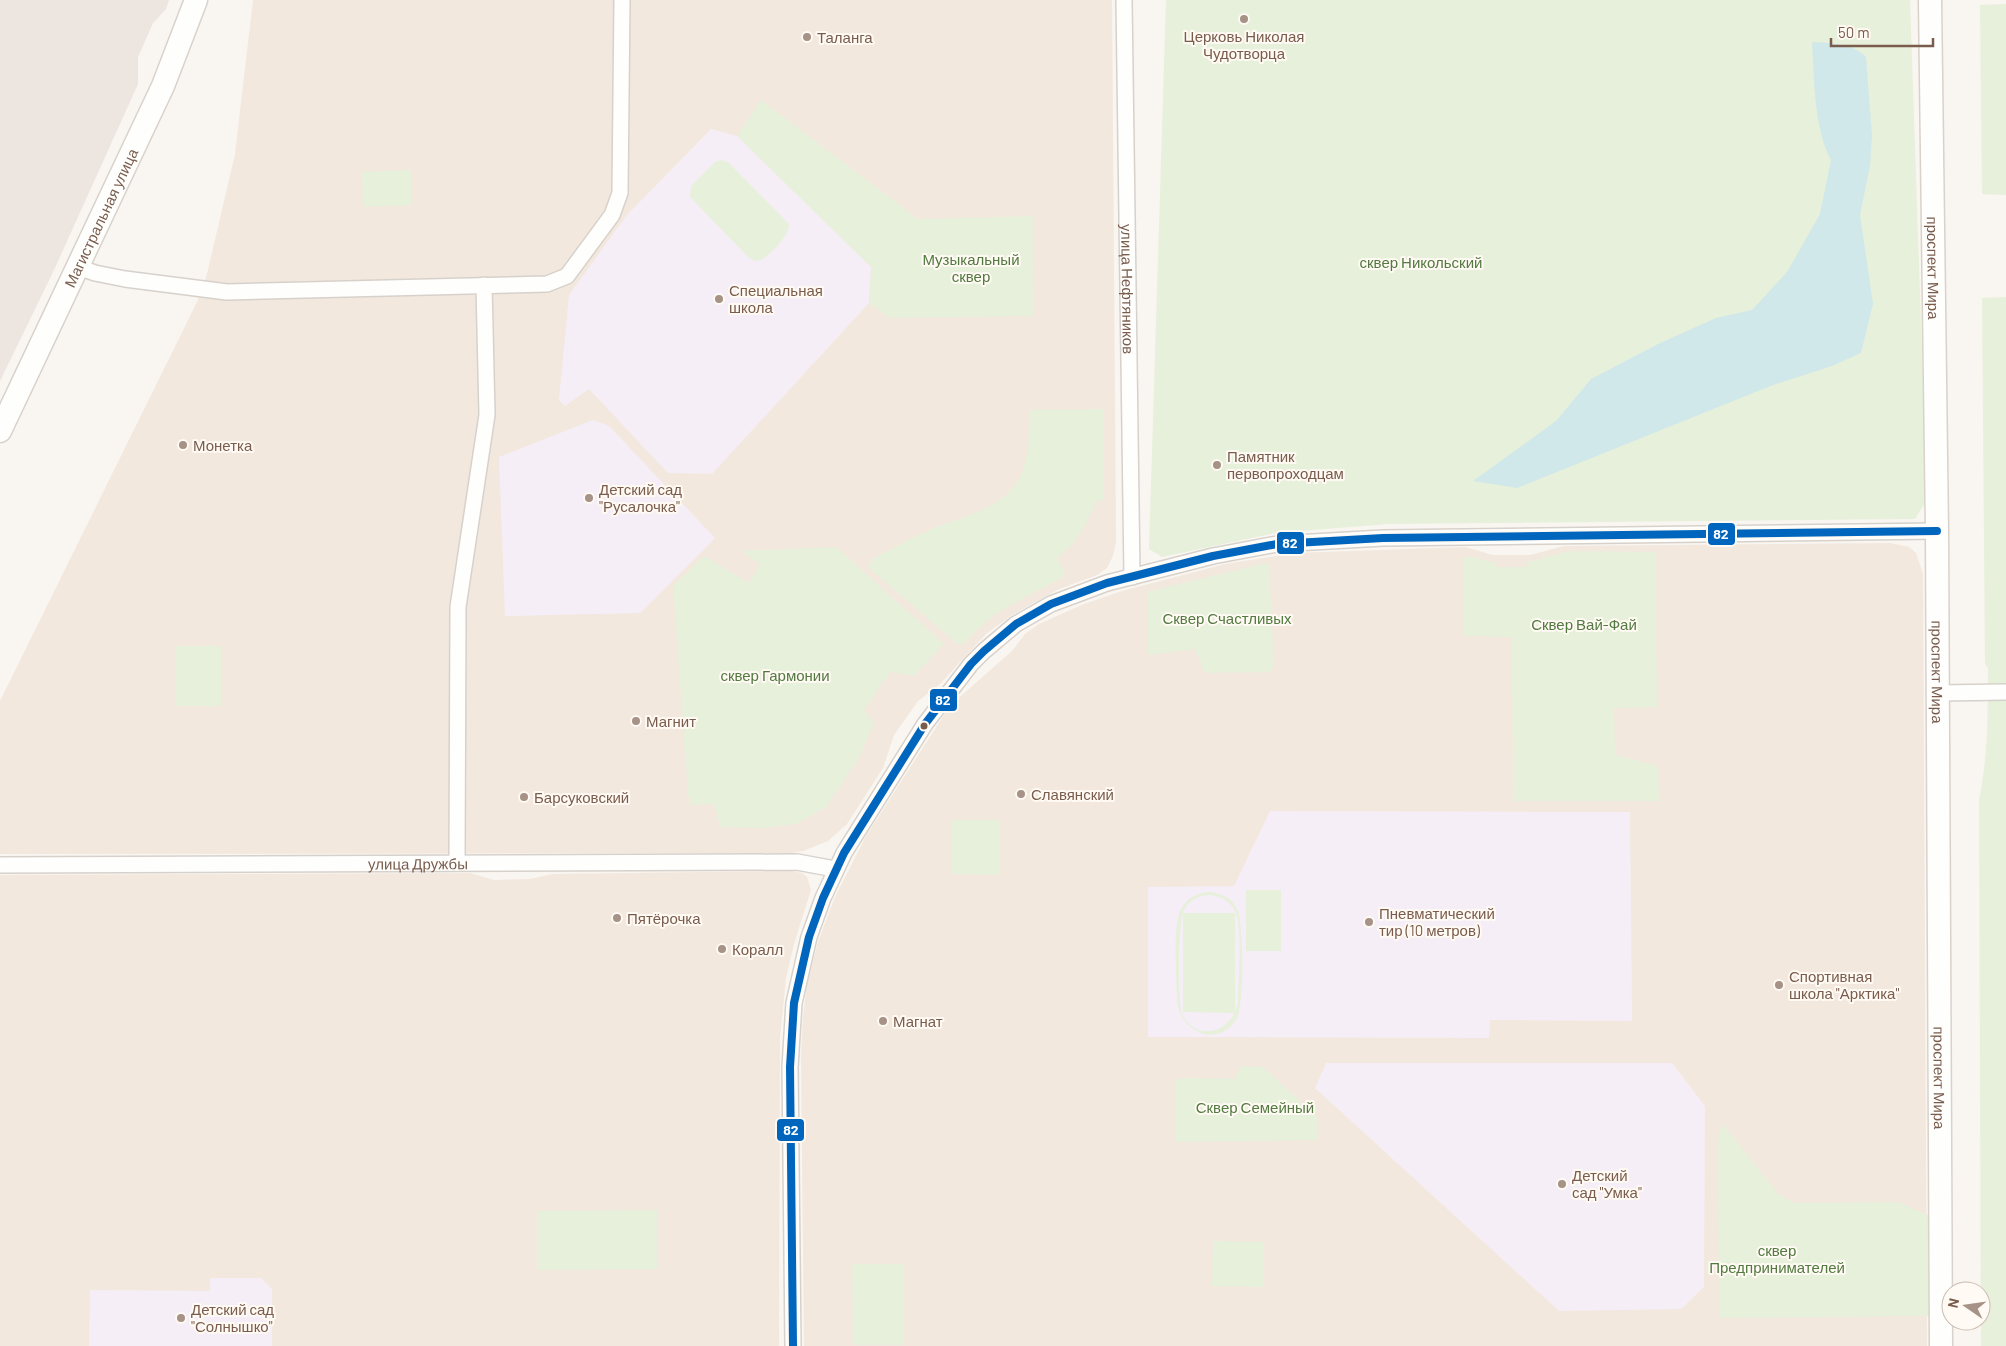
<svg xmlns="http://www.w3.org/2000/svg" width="2006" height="1346" font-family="Barlow,sans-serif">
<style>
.residential{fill:#f2e8de}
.industrial{fill:#ede5e0}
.education{fill:#f6eef6}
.green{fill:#e7f0db;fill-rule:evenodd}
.water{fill:#d0e8ea}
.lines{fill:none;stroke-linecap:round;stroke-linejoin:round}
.street-casing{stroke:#d7d1cb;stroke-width:18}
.secondary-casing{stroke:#d9d2cb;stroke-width:25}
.street{stroke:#fefefd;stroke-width:15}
.secondary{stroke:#fefefd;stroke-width:22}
.bus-1-casing{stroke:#fffaf3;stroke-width:11}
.bus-1{stroke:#0065bd;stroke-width:8}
.poi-dot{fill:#a69286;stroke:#fffaf3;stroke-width:2}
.bus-dot{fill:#7a5c4d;stroke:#fffaf3;stroke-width:2}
.labels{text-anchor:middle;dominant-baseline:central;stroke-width:4;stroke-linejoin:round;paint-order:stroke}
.poi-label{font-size:15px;fill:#7a5c4d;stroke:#fffaf3;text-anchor:start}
.street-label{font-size:15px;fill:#7a5c4d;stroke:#fffaf3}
.park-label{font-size:15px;fill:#537a41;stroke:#fffaf3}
.line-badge{stroke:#fffaf3;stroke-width:2}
.badge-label{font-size:14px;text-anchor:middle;font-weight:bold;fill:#fff}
</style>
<rect width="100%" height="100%" fill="#f9f5f0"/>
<g class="residential">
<polygon points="253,0 1112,0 1116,542 1113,556 1107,568 1097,575 1057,590 1012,615 986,634 940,684 918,701 894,735 883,768 847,824 828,841 803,851 790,853 0,854 0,701 197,302 207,274 235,154"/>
<polygon points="1890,543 1909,547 1916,553 1923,574 1927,1346 804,1346 801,1056 803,1016 807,984 818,942 835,897 866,836 944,715 954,702 1012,651 1025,634 1039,624 1084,604 1122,591 1225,564 1295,553 1465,547 1493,555 1530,555 1564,546"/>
<polygon points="791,871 802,873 807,877 811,890 794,944 786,978 780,1038 779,1346 0,1346 0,875 470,873 494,880 530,879 553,874"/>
</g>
<polygon class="industrial" points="0,0 169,0 166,9 153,23 138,57 138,84 54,270 0,381"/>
<g class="education">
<polygon points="711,129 737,136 871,267 869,303 712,474 668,473 589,389 565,406 559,400 569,295 626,216"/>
<polygon points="593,420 609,426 715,538 640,613 505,616 499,457"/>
<polygon points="1270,811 1630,812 1632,1021 1490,1020 1489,1038 1148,1037 1148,887 1234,886"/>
<polygon points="1326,1063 1672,1063 1705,1106 1704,1287 1681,1309 1559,1311 1315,1088"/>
<polygon points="210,1278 261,1278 272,1289 272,1346 89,1346 90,1290 210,1291"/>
</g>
<g class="green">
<polygon points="1166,0 1910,0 1927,500 1915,519 1389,524 1275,533 1162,557 1149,549"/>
<polygon points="2006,4 2006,195 1982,194 1980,5"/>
<polygon points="761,100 918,219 1033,216 1034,316 890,318 869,303 871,267 737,136"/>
<path d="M721 160 728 162 789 224C790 234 770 257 760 260 756 262 753 260 749 258L690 197 691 186 715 162Z"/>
<polygon points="411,170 412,205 363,207 362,172"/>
<path d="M2006 297V1346H1981L1979 800C1988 757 1988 712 1988 668L1985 664 1982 298Z"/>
<path d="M1103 409V500L1096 501C1088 523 1076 544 1057 558L1063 568V577L996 613 960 646 868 567 872 559C892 550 910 538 930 530 959 517 1005 509 1020 477 1030 456 1029 433 1029 410Z"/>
<polygon points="836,547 944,644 914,676 890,672 864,710 874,723 859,758 826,807 796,824 761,828 720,827 714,804 691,805 688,793 673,586 704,556 749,583 760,564 741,551"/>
<polygon points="1569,551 1655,552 1657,707 1614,708 1615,755 1658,766 1659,801 1513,801 1512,637 1464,636 1464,558 1467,556 1495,563 1495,567 1527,567 1528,562"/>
<polygon points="1266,563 1269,565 1274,665 1270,672 1205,673 1195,649 1148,655 1147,592"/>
<rect x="175" y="646" width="46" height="60"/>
<polygon points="952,820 999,820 999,875 952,874"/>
<rect x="1246" y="890" width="35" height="61"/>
<path d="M1209 892C1221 893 1232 898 1237 909 1244 921 1244 1006 1237 1018 1219 1049 1181 1033 1177 1002 1177 981 1172 925 1181 909 1187 898 1197 893 1209 892ZM1209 895C1221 896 1230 901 1235 911 1243 926 1238 982 1238 1002 1234 1030 1199 1044 1183 1016 1177 1005 1178 921 1184 910 1189 900 1199 896 1209 895Z"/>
<polygon points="1183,913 1235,913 1235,1013 1183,1012"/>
<polygon points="1241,1066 1263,1067 1317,1117 1317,1140 1175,1142 1176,1080 1183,1078 1235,1079"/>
<polygon points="1723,1124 1778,1194 1794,1203 1898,1202 1932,1217 1930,1316 1719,1318 1718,1145 1719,1133"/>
<polygon points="657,1210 657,1269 537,1270 537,1211"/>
<polygon points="1213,1241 1264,1242 1263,1287 1212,1286"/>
<polygon points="852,1264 903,1264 904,1345 853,1345"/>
</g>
<path class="water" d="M1812 42C1830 43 1853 43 1866 57L1872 135 1870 166 1860 215 1873 304 1861 353 1832 366 1773 385 1517 488 1473 481 1556 421 1591 379 1660 343 1716 318 1752 310 1787 272 1820 214 1831 160C1814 129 1814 78 1812 42Z"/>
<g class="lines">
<defs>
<g id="street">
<path id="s1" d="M1124 0 1132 577"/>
<polyline points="78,267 95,273 125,279 227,292 547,284 567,276 612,215 620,193 622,0"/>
<polyline points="1938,693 2006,692"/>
<polyline points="457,863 458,607 487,415 484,285"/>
<path id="s2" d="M0 865 797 862 835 869"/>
<polyline points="793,1346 790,1067 794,1003 809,937 823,898 844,853 925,724 971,664 984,651 1016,624 1051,604 1107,583 1213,556 1277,544 1383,538 1937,531"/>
</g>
<g id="secondary">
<path id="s3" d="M1930 0 1937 531 1941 1346"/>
<path id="s4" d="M0 431 163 86 196 0"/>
</g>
</defs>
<use href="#street" class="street-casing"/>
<use href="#secondary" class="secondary-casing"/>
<use href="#street" class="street"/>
<use href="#secondary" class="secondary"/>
<defs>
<polyline id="bus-1" points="793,1346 790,1067 794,1003 809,937 823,898 844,853 925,724 971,664 984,651 1016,624 1051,604 1107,583 1213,556 1277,544 1383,538 1937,531"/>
</defs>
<use href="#bus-1" class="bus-1-casing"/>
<use href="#bus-1" class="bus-1"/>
</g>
<g class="poi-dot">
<circle cx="1244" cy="19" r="5"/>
<circle cx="807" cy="37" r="5"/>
<circle cx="719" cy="299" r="5"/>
<circle cx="183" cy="445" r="5"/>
<circle cx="1217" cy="465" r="5"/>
<circle cx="589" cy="498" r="5"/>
<circle cx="636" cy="721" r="5"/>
<circle cx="1021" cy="794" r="5"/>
<circle cx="524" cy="797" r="5"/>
<circle cx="617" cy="918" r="5"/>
<circle cx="1369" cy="922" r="5"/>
<circle cx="722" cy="949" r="5"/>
<circle cx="1779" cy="985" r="5"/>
<circle cx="883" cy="1021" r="5"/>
<circle cx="1562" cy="1184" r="5"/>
<circle cx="181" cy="1318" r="5"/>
</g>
<circle class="bus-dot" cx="924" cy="726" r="4.5"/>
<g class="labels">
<g class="poi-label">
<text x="1244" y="36" text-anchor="middle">Церковь Николая<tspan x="1244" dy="17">Чудотворца</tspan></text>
<text x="817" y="37">Таланга</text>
<text x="729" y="290">Специальная<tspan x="729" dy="17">школа</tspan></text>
<text x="193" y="445">Монетка</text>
<text x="1227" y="456">Памятник<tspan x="1227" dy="17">первопроходцам</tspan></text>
<text x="599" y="489">Детский сад<tspan x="599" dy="17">"Русалочка"</tspan></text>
<text x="646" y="721">Магнит</text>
<text x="1031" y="794">Славянский</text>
<text x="534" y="797">Барсуковский</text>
<text x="1379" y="913">Пневматический<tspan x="1379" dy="17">тир (10 метров)</tspan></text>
<text x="627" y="918">Пятёрочка</text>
<text x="732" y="949">Коралл</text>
<text x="1789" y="976">Спортивная<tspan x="1789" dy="17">школа "Арктика"</tspan></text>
<text x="893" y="1021">Магнат</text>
<text x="1572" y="1175">Детский<tspan x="1572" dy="17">сад "Умка"</tspan></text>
<text x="191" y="1309">Детский сад<tspan x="191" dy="17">"Солнышко"</tspan></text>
</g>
<g class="street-label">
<text stroke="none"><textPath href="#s4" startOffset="236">Магистральная улица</textPath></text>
<text stroke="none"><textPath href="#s3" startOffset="268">проспект Мира</textPath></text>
<text stroke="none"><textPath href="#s1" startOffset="289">улица Нефтяников</textPath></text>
<text stroke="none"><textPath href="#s3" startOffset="672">проспект Мира</textPath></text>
<text stroke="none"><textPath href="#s2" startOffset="418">улица Дружбы</textPath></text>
<text stroke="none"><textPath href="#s3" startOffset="1078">проспект Мира</textPath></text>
</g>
<g class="park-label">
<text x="971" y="259">Музыкальный<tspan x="971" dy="17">сквер</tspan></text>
<text x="1421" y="262">сквер Никольский</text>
<text x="1227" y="618">Сквер Счастливых</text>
<text x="1584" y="624">Сквер Вай-Фай</text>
<text x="775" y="675">сквер Гармонии</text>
<text x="1255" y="1107">Сквер Семейный</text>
<text x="1777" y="1250">сквер<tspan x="1777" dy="17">Предпринимателей</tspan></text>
</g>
</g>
<g class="line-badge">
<rect x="1707" y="522" width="29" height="24" rx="5" fill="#0065bd"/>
<rect x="1276" y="531" width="29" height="24" rx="5" fill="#0065bd"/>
<rect x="929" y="688" width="29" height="24" rx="5" fill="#0065bd"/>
<rect x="776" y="1118" width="29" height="24" rx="5" fill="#0065bd"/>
</g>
<g class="badge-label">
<text x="1721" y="539">82</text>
<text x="1290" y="548">82</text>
<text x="943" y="705">82</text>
<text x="791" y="1135">82</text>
</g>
<g transform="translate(1966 1306) rotate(283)"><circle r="24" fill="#fffaf3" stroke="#cabbb1"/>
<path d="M0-4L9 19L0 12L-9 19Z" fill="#a69286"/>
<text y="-8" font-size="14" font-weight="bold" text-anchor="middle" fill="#7a5c4d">N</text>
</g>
<path d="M1831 38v8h102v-8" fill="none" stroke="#7a5c4d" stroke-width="2.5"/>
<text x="1838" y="38" font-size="15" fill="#7a5c4d" stroke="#fffaf3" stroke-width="4" paint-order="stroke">50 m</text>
</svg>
